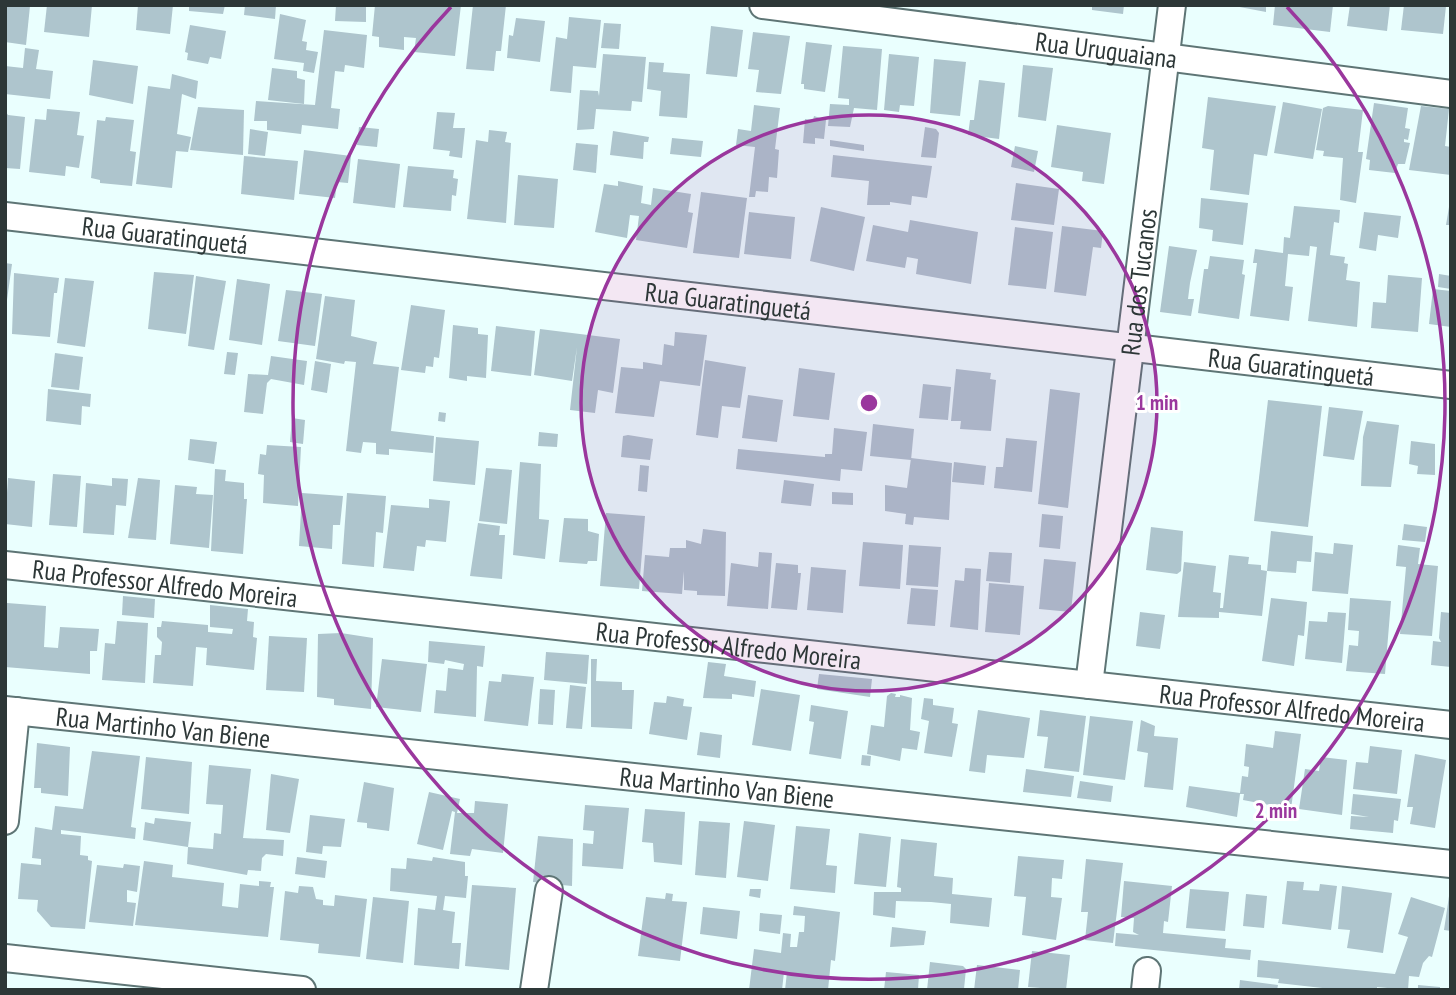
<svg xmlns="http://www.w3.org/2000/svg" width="1456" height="995" font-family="'PT Sans Narrow',sans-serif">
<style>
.building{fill:#aec5cd}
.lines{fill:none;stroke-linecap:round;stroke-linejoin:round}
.minor-casing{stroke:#5e7575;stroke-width:30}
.minor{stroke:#fff;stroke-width:26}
.ring{fill:none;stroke:#9a379d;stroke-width:3.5}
.labels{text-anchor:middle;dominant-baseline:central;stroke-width:6;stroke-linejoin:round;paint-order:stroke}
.street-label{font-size:26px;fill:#2d3737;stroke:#fff}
.centre{fill:#9a379d;stroke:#fff;stroke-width:3.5}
.ring-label{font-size:21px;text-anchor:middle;font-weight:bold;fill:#9a379d;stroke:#fff;stroke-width:6;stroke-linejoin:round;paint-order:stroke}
</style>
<rect width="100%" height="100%" fill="#eafffe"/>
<g class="building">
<polygon points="5,5 30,6 26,45 5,42"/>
<polygon points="47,5 92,5 89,37 44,32"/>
<polygon points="138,5 173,5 170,34 136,30"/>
<polygon points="189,5 225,5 223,14 189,11"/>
<polygon points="245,5 276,5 275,19 244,15"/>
<polygon points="336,5 366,5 366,22 335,21"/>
<polygon points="375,5 461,5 455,56 414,52 416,38 404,37 404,50 379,47 379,37 372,36"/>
<polygon points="473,5 506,5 501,51 496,51 494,71 466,69"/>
<polygon points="1092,5 1124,5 1123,14 1092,10"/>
<polygon points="1229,5 1266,5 1266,12"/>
<polygon points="1275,5 1333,5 1330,32 1273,25"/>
<polygon points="1350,5 1390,5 1387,31 1347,26"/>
<polygon points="1404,5 1446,6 1443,34 1401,30"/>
<polygon points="280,14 306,20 302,41 307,42 306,50 318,52 314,73 303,71 304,63 274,59"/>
<polygon points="569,17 601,20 596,68 573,66 571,93 550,91 556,37 567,39"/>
<polygon points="516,18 545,21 540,62 507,58 509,35 513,36"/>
<polygon points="604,23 621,24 619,49 601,48"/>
<polygon points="190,25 226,31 221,59 210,57 208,64 187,60 188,53 185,52"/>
<polygon points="711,26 743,30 737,77 706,74"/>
<polygon points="324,30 367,35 364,68 345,65 344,72 335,71 331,108 340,109 338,129 302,125 301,134 267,130 267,121 254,121 256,101 315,105"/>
<polygon points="753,32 790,36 781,94 756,92 759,70 748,69"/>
<polygon points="806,42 832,45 825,92 804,89 804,84 801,84"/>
<polygon points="843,46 882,49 877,110 854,108 850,127 828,126 830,104 849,105 849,99 838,98"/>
<polygon points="25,48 39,50 36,69 53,71 50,99 5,94 5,66 23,68"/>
<polygon points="603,54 646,57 642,102 632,101 631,111 596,109 594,129 577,130 580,90 598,91 599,96"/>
<polygon points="889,54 919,57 914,106 900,105 899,112 884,110"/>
<polygon points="934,59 966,62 960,116 930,113"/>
<polygon points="93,60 138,66 133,104 89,95"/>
<polygon points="649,62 664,63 663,72 690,74 687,118 659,116 661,91 647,89"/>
<polygon points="1023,65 1053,68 1046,121 1018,117"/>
<polygon points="272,68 297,71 297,78 305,80 304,104 268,100"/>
<polygon points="172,74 198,81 196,99 182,94 177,134 191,137 188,152 176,151 172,188 136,184 148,86 170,89"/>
<polygon points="979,80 1005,83 999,139 968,135 970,120 974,120"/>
<polygon points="1208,97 1276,106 1267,156 1254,154 1249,195 1210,190 1214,150 1202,148"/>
<polygon points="1283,102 1322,109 1313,159 1274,153"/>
<polygon points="1374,103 1408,108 1405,128 1410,129 1408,140 1404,139 1404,142 1410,143 1405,164 1398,164 1395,173 1369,170 1370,160 1366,159"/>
<polygon points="754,105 780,108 775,149 779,150 777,178 769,177 768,192 756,191 755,197 749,197 755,147 736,145 738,129 751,131"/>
<polygon points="1328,106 1363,110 1358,152 1363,152 1356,203 1340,200 1343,158 1323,156 1324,151 1316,150 1323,108"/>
<polygon points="1421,106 1449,109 1445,146 1451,147 1451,175 1409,170"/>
<polygon points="198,107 244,110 243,155 190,150"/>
<polygon points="47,109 80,112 77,135 84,136 79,168 66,166 65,176 29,172 35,119 46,120"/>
<polygon points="5,111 8,115 25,117 20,169 5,168"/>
<polygon points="437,112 455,113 453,128 465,128 462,158 449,156 450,151 433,149"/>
<polygon points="814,116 826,120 824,139 815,138 815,144 803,143 805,119 813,120"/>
<polygon points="106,117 134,120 130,151 136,152 132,186 100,183 100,180 91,178 97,120 105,121"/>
<polygon points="1057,125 1111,133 1104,184 1082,181 1083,172 1051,167"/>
<polygon points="359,127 379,129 377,147 357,145"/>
<polygon points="925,127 936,129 939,133 936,158 921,157"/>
<polygon points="250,129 268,132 265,156 248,154"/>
<polygon points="489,130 507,132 505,142 511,143 506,223 467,219 476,140 488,142"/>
<polygon points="613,131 649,137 648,142 644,142 643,159 610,155"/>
<polygon points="672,138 703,141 701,157 670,154"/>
<polygon points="830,140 864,145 864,151 830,146"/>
<polygon points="576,143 598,145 596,173 573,170"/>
<polygon points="1015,146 1038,151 1034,172 1011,167"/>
<polygon points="304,150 351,156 348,183 337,182 335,198 299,194"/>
<polygon points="833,155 932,166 927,198 912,196 911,205 890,202 890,205 867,205 869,181 831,177"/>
<polygon points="244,156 298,161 294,200 241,194"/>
<polygon points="358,159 400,164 395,208 353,203"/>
<polygon points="408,166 454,170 453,178 458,179 456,196 452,195 451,211 403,207"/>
<polygon points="518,175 558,179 554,228 514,225"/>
<polygon points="618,181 643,186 641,203 651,205 653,188 691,194 688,212 693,213 687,248 636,240 639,216 630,215 627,238 595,232 604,184 618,186"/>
<polygon points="1016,183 1059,189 1054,225 1011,220"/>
<polygon points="701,192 747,198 739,258 693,253"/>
<polygon points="1201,198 1248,203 1243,245 1212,241 1213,230 1199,228"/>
<polygon points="1294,206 1340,210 1339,223 1334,222 1330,255 1345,257 1344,263 1348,264 1346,280 1360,282 1357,327 1308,321 1317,247 1310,246 1309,256 1288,254 1285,286 1293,287 1289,321 1250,316 1257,263 1253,263 1255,249 1283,253 1284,237 1290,238"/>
<polygon points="821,207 865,217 854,271 810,261"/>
<polygon points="1449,207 1451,207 1451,225 1446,225"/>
<polygon points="749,212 795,217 791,259 744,254"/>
<polygon points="1364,212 1401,216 1398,238 1378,235 1376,251 1359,248"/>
<polygon points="910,220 978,232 971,284 916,274 918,259 907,257 905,268 866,261 873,225 908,232"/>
<polygon points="1062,226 1103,231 1101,248 1093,247 1086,296 1054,292"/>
<polygon points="1015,227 1053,232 1046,289 1008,285"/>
<polygon points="1169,246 1197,250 1190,283 1188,299 1194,299 1191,316 1160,312"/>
<polygon points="1210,256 1244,260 1242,274 1245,275 1239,319 1198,313 1204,269 1208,269"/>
<polygon points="5,263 12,264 7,300 5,300"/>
<polygon points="154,272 194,275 186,334 148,329"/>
<polygon points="14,273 59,278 57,293 54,293 50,337 12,334"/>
<polygon points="1439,274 1451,276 1451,289 1438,287"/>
<polygon points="1388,275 1422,278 1418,332 1371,328 1373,302 1386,303"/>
<polygon points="196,276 226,281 214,350 188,346"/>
<polygon points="65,278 94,281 85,347 57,343"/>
<polygon points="237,279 270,284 262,345 229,340"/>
<polygon points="1433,289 1451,291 1451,327 1429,324"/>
<polygon points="286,290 322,294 315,346 278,341"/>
<polygon points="325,296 355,300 351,336 377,342 373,364 399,367 391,431 434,436 433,453 389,449 389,455 376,454 376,443 363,442 361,453 346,451 356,362 345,361 344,364 316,359"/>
<polygon points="411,305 445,310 439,358 434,357 433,367 426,366 425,373 401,370"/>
<polygon points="453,325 478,328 478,334 488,335 486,378 467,376 467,381 449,378"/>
<polygon points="496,326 535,331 531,376 491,371"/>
<polygon points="540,329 620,339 613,393 598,390 595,413 570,410 577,347 572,381 534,375"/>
<polygon points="675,332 707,335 700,386 660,381 654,417 615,413 621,367 643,369 643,362 662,365 664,344 674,346"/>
<polygon points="227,352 238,353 235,375 224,374"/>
<polygon points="55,353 83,357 79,390 51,387"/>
<polygon points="271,356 307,361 304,385 271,379 267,383 263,414 244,412 248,374 268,375"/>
<polygon points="705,360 746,367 740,408 722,406 718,438 696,435"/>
<polygon points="315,361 331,364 327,393 311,390"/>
<polygon points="799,368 835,373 829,420 793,416"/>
<polygon points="956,369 991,373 990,379 996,380 991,431 960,429 961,421 951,421"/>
<polygon points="923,384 951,387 948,420 919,418"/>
<polygon points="48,389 91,394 90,407 82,406 81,425 46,421"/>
<polygon points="1050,389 1080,393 1068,508 1038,504"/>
<polygon points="748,395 783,400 777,442 742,438"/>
<polygon points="1268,400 1322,406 1308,527 1254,521"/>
<polygon points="1329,407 1363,411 1354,460 1323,456"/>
<polygon points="439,412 446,413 445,422 438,421"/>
<polygon points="292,418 305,420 303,444 290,442"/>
<polygon points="1367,421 1399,425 1391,487 1361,486 1363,437"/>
<polygon points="873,424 914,429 911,460 870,456"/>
<polygon points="834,428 867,432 862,471 841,469 840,481 736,469 738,449 825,457 825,454 832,454"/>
<polygon points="539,432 558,434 557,447 538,446"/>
<polygon points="628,435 653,439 650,460 621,457 623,436"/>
<polygon points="436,437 479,441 475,485 433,481"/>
<polygon points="1006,438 1037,441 1032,492 994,488 996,467 1003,467"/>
<polygon points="190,439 217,442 214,464 188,460"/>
<polygon points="1411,441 1435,444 1435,475 1417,474 1418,466 1409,464"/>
<polygon points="267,445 301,447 298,506 263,503 264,475 258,474 260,454 266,455"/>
<polygon points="911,458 952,463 949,520 914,517 913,525 905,524 906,514 885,511 885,485 907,488"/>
<polygon points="520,462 541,464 539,519 549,520 545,559 513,555"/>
<polygon points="954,462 986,466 984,485 952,482"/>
<polygon points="640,465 649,466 647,492 638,491"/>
<polygon points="486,468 512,470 507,524 479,521"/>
<polygon points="215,469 226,470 225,481 244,483 244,499 247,499 243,554 211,551"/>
<polygon points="53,474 81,476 77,527 49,525"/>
<polygon points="8,478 35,481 32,527 5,524"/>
<polygon points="112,478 128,479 126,506 116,505 114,535 83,533 86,483 112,486"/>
<polygon points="138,478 160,480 156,540 128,538"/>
<polygon points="784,480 814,484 811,506 781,503"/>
<polygon points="175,485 197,487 196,494 213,495 209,548 170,544"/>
<polygon points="832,492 853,493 853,505 832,504"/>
<polygon points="302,493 343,496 340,525 333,525 332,549 299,546"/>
<polygon points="347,493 386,496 383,533 376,532 374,567 342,564"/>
<polygon points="429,499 450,501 446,542 426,540 425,547 417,546 414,571 383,568 391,505 429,508"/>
<polygon points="606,513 645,516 639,589 600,586"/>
<polygon points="1042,514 1063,516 1060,549 1039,547"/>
<polygon points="564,518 588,519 588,531 599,534 597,561 588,561 587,564 559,562"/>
<polygon points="478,523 500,526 499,535 505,535 502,579 470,576"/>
<polygon points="1404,524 1427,527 1425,542 1402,540"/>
<polygon points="1151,527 1183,531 1181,571 1177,574 1146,570"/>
<polygon points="703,529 726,532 725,596 697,595 697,591 684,590 684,571 682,594 642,591 645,555 669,557 670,548 686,548 686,540 701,544"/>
<polygon points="1271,531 1313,536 1311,562 1297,561 1296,573 1267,571"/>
<polygon points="863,542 903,545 900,589 859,586"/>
<polygon points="1334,543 1353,545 1348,594 1312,591 1315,552 1333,554"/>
<polygon points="909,545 941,547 938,587 906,585"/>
<polygon points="1398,545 1420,548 1418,564 1438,566 1432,636 1400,634 1406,567 1396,566"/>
<polygon points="759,552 772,553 768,609 727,606 731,563 758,567"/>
<polygon points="989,552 1012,553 1010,583 986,581"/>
<polygon points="1229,555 1249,557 1248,564 1261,565 1261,570 1267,571 1262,616 1219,612 1219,618 1178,617 1184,562 1216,566 1213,592 1221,593 1220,608 1223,608"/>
<polygon points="1044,559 1076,562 1071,612 1039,609"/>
<polygon points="776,563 798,565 798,573 801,573 797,610 771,608"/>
<polygon points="811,567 846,570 843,613 807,610"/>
<polygon points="965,568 981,569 978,630 950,627 955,580 964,581"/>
<polygon points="989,583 1024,586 1020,635 985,632"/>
<polygon points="911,588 938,590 935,626 907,624"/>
<polygon points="123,596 155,599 154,618 122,615"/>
<polygon points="1271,598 1307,602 1304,636 1298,635 1294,666 1262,661"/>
<polygon points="1350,598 1391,601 1385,674 1346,671 1349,645 1358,646 1359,631 1348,630"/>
<polygon points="7,603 46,606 44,647 58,648 60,627 99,629 97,651 90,651 90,674 5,667"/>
<polygon points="210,605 248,609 247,621 254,622 253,637 257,638 254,670 206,665 207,648 196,647 193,686 153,683 155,655 161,655 162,642 157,637 157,627 161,627 162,621 208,625 208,632 232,634 233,629 210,627"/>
<polygon points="1140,612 1165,615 1160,649 1136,646"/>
<polygon points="1328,612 1346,613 1342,663 1305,659 1309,621 1327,622"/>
<polygon points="1441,612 1451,613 1451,667 1431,665 1433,641 1441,642 1439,638"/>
<polygon points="117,621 148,623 145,683 102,680 105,643 115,644"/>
<polygon points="341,633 373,638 371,709 334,705 334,699 317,697 318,634"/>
<polygon points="269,636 307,638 304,692 266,690"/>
<polygon points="429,641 485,646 483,667 477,666 476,717 434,713 436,690 446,691 448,668 463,670 464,664 445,660 444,664 428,662"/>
<polygon points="546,652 589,655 587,684 544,680"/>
<polygon points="382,659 427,664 421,712 376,707"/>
<polygon points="591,659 597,659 596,681 622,682 622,690 634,690 632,729 591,727"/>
<polygon points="708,662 726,664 724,676 756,681 754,697 732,694 732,699 703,698"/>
<polygon points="502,674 534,677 528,726 484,721 489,681 501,682"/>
<polygon points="819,674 872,679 870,697 817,689"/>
<polygon points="570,685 586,687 582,729 566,728"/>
<polygon points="540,689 555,690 553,725 538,724"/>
<polygon points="761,689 800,695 791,751 752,745"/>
<polygon points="891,693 896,694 895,697 900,697 900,695 912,698 910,730 920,732 917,750 902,748 900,761 867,754 871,725 884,727 887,696"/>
<polygon points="667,696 684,699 683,706 692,707 687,740 649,734 654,702 666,703"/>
<polygon points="924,698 933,699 933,705 954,708 952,723 958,724 952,757 924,753 929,721 921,719"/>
<polygon points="811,705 848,711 841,759 809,754 814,722 809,721"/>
<polygon points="978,710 1030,718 1024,758 987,755 985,773 969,771"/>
<polygon points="1040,710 1086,716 1079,772 1044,768 1048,737 1037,736"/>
<polygon points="1090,716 1133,721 1125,780 1083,775"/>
<polygon points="1141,720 1155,726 1154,736 1178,738 1173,790 1144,787 1148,753 1137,751"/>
<polygon points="1275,731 1301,734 1291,809 1243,800 1244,794 1240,794 1237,817 1186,807 1189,786 1240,793 1242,776 1248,777 1249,767 1244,766 1246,744 1273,748"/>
<polygon points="700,732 722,735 720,758 697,755"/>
<polygon points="37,743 70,747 68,796 41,793 41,788 34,788"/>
<polygon points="1370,746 1402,750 1397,794 1353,789 1356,762 1368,763"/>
<polygon points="92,751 140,756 131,827 136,828 135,839 61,830 61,834 81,836 80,855 88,856 88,860 92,861 85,929 51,927 37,911 38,900 18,899 21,863 41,865 41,859 32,858 35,827 52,830 55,806 83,809"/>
<polygon points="1415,754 1446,760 1435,828 1410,824 1413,807 1407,807"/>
<polygon points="862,755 871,756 870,766 861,765"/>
<polygon points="146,757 192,762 189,814 141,809"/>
<polygon points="1321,757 1347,760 1342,815 1299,809 1305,769 1319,771"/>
<polygon points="209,765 251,769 243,838 284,840 283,856 266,854 262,858 261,871 248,870 247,875 187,864 188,847 213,849 214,833 221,834 223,805 206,804"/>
<polygon points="1026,769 1074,776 1071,797 1023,792"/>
<polygon points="271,774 299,779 290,833 266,830"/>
<polygon points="1080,781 1113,786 1111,802 1077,798"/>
<polygon points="364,782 394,788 389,831 367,828 367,823 357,822"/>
<polygon points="429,792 460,799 457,813 474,813 475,801 508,804 503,853 472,849 470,856 450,854 455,812 452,811 443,850 417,844"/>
<polygon points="1353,794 1401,799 1398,821 1394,820 1393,833 1350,829 1351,816 1369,817 1351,814"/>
<polygon points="585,805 629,808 623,869 582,866 583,843 593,844 594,831 583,830"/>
<polygon points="645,809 685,812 682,865 654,862 653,843 642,842"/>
<polygon points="310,815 345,819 341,847 323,846 322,854 306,852"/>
<polygon points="155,818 191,822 188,847 143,840 145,822 154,824"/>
<polygon points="699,821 730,823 726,878 695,875"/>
<polygon points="744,821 775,825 768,881 737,877"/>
<polygon points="796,826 830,829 826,865 837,866 835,893 790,889"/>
<polygon points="859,833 891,837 886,887 854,884"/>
<polygon points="538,836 573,839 572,886 533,882"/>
<polygon points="901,839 937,843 934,876 953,878 952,894 992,898 989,927 950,923 951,904 931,902 896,901 895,918 873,915 874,892 901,892 901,888 897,887"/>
<polygon points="1018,856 1064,860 1062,879 1052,878 1051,897 1062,898 1056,940 1022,935 1026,897 1014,896"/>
<polygon points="297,857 327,861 325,878 295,874"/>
<polygon points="433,857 465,862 465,876 468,876 466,898 445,896 443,910 455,912 452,943 461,943 459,969 414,965 418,908 435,910 437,896 390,891 391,868 406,869 407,858 432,861"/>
<polygon points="1086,859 1123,863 1113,943 1085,940 1088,912 1081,912"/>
<polygon points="144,861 173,865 172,877 224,883 222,906 238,908 240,884 259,886 259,881 271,882 270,887 274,887 268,937 135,925"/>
<polygon points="124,864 140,866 137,892 127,890 127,902 136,903 133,926 89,922 97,865 123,868"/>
<polygon points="1124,881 1172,886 1168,922 1164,921 1163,933 1226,939 1225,948 1251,950 1250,960 1115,946 1116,933 1139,935 1133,932 1134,918 1121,917"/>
<polygon points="1287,881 1304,882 1303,890 1319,891 1320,884 1337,886 1331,930 1282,924"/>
<polygon points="472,885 516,888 509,970 465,966"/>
<polygon points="299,886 313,887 316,899 323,900 323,905 334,906 335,895 367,899 360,957 318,953 319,944 280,940 285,891 298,893"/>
<polygon points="1342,886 1392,893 1383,953 1347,948 1350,930 1338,929"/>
<polygon points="750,889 761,889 760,898 749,896"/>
<polygon points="1190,889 1229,892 1225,931 1186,928"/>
<polygon points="666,893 673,894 672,901 687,902 680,961 638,956 646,897 665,899"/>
<polygon points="1246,894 1267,896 1264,928 1243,926"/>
<polygon points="1449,896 1451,896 1451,931 1444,930"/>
<polygon points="373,897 409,901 403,963 366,959"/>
<polygon points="1411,897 1445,908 1432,957 1429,956 1423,963 1419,977 1409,976 1408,990 1377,987 1377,990 1340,990 1278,983 1279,979 1257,977 1258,960 1395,974 1408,937 1398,934"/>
<polygon points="794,906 840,912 835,961 831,960 828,990 785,990 787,972 784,972 782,990 749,990 754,949 781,953 783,933 791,934 790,947 797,947 799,932 804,932 805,916 793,915"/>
<polygon points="703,907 740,911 737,939 700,934"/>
<polygon points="760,913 782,915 780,934 759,931"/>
<polygon points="892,927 926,931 924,945 890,947"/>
<polygon points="1032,951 1070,955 1066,990 1028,987"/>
<polygon points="930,962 963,966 966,969 964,989 927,990"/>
<polygon points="977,965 1020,970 1018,990 974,990"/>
<polygon points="886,972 919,975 918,990 884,990"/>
<polygon points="1240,980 1278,985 1277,990 1239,990"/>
<polygon points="1418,985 1440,987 1440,990 1418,990"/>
</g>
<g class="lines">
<defs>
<g id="minor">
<path id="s1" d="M763 5 1451 94"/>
<path id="s2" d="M5 216 1451 385"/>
<path id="s3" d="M5 565 1451 725"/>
<path id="s4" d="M1089 685 1172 5"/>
<path id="s5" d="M5 710 1451 864"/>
<polyline points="5,821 16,711"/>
<polyline points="5,958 302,990"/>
<polyline points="534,990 549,890"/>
<polyline points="1145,990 1147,971"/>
</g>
</defs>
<use href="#minor" class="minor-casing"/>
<use href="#minor" class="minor"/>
</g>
<circle cx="869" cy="403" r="288" fill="#9a379d" fill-opacity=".12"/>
<g class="ring">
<circle cx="869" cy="403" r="288"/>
<path d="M1287 7A576 576 0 1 1 451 7"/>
</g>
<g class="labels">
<g class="street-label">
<text stroke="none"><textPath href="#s1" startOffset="346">Rua Uruguaiana</textPath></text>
<text stroke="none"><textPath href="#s2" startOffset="161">Rua Guaratinguetá</textPath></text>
<text stroke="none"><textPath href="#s4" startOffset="406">Rua dos Tucanos</textPath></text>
<text stroke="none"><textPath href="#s2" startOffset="728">Rua Guaratinguetá</textPath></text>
<text stroke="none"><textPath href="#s2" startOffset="1295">Rua Guaratinguetá</textPath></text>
<text stroke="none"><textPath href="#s3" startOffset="161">Rua Professor Alfredo Moreira</textPath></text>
<text stroke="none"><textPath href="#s3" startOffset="728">Rua Professor Alfredo Moreira</textPath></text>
<text stroke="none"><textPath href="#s3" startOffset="1295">Rua Professor Alfredo Moreira</textPath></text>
<text stroke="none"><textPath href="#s5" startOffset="159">Rua Martinho Van Biene</textPath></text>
<text stroke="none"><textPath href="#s5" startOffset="726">Rua Martinho Van Biene</textPath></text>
</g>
</g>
<circle cx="869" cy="403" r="10" class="centre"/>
<g class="ring-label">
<text x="1157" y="410">1 min</text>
<text x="1276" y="818">2 min</text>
</g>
<rect width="1456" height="995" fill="none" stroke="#2d3737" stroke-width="14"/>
</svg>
